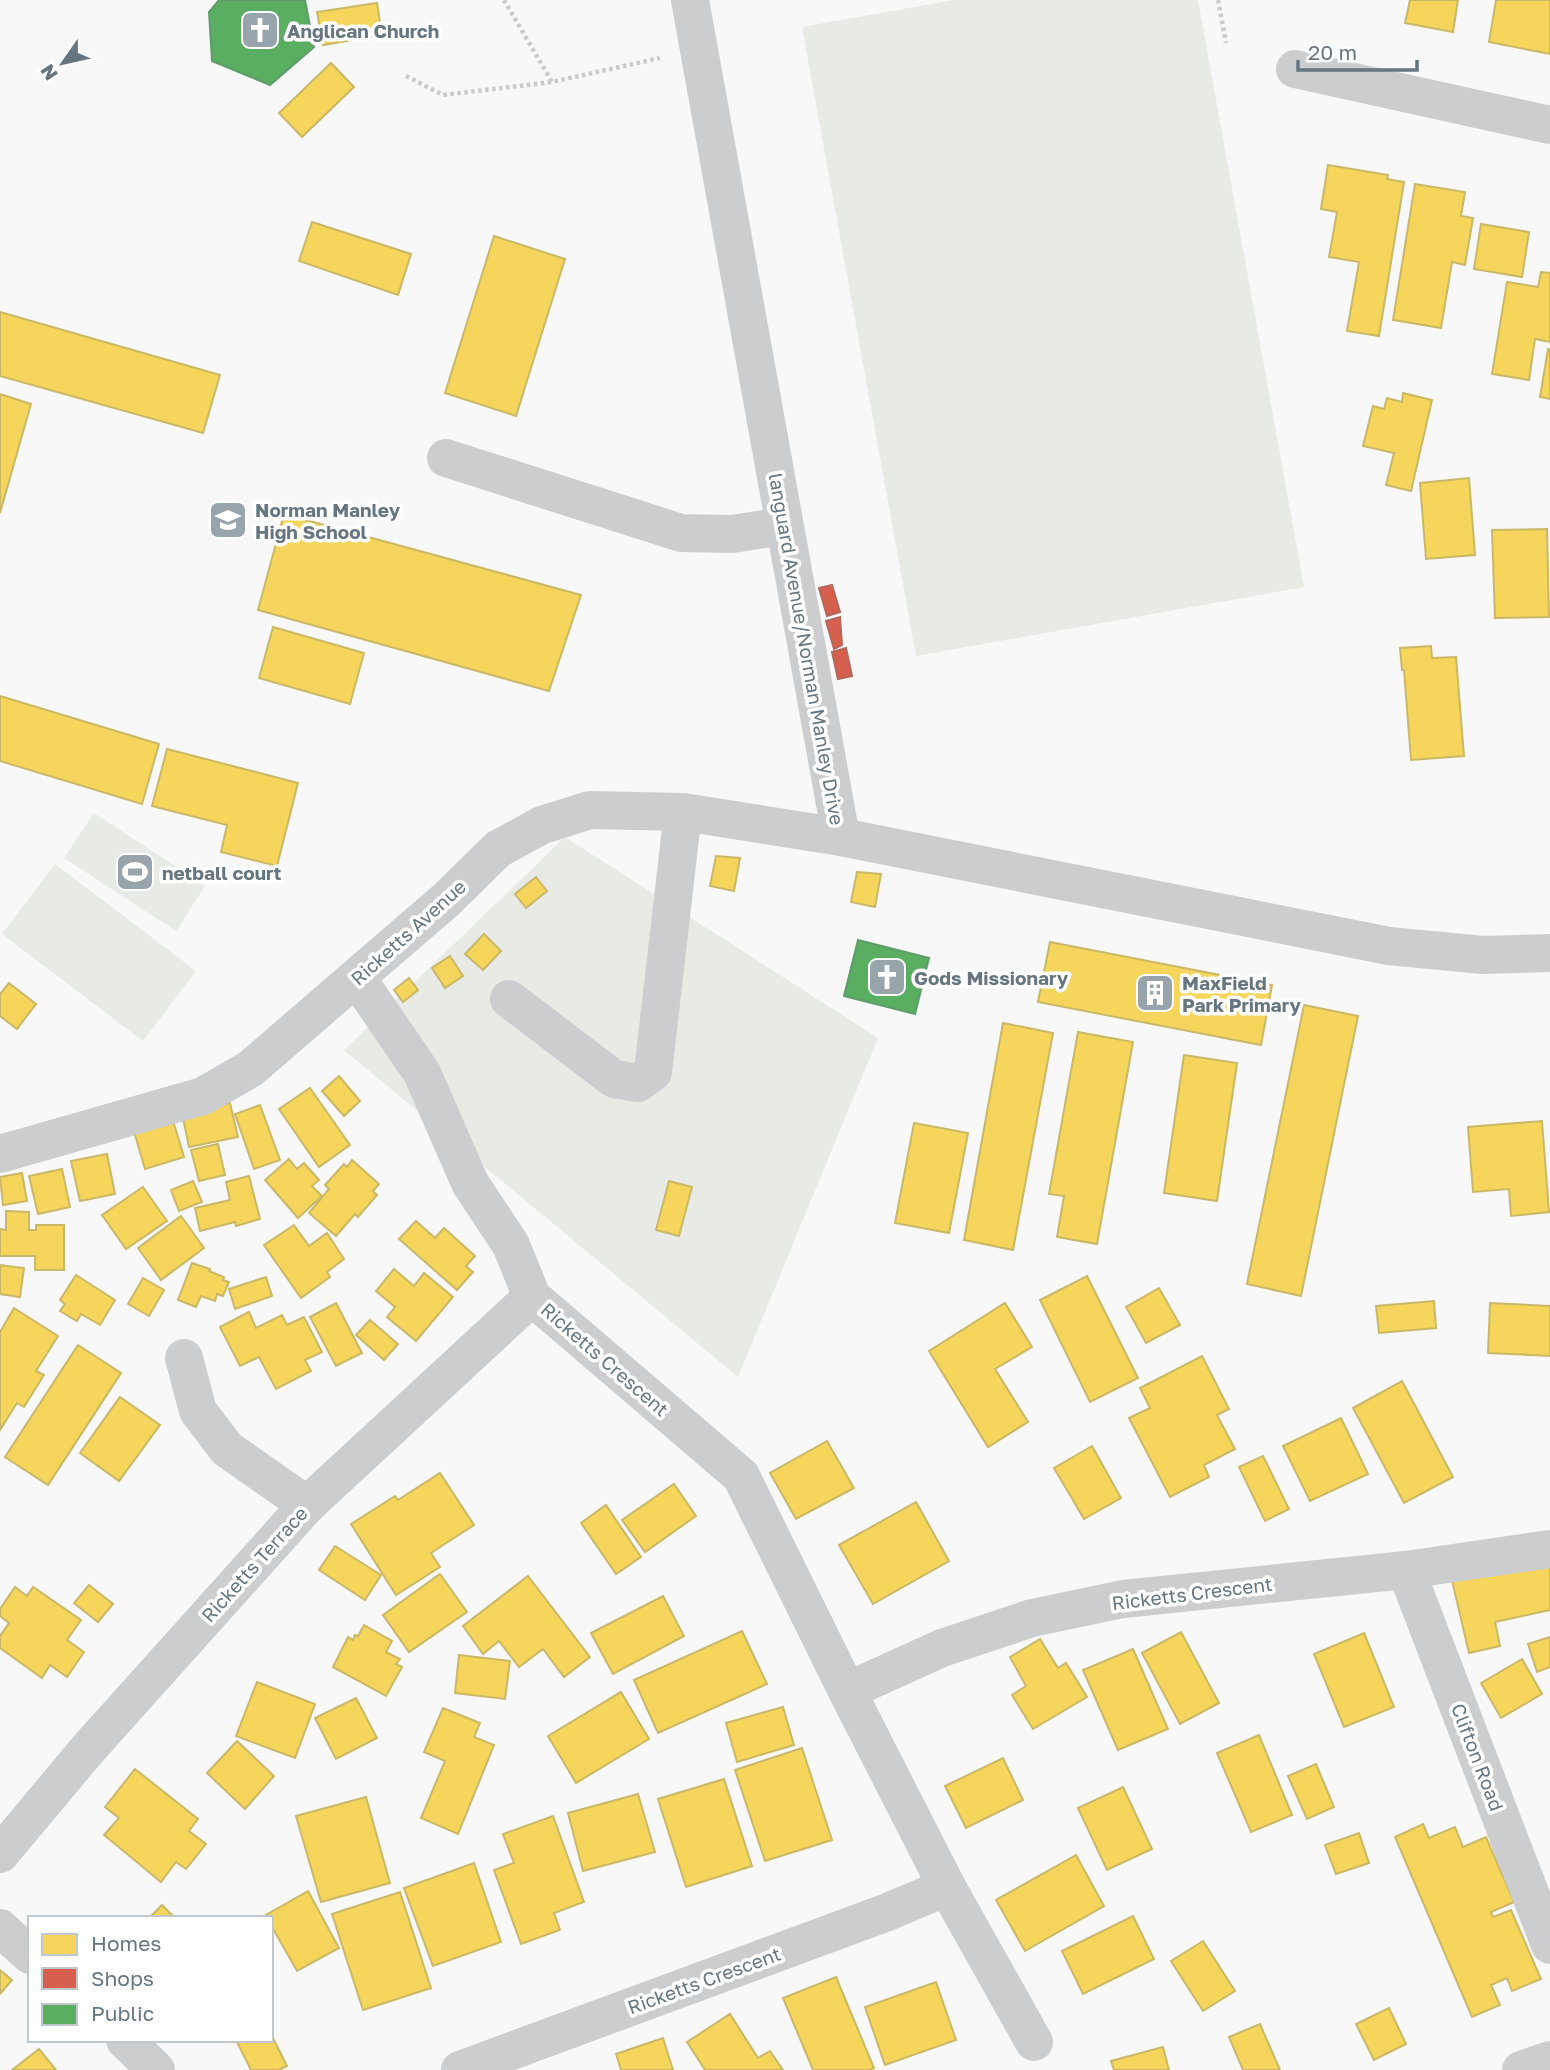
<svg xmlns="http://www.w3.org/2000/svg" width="1550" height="2070" font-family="'Golos Text',sans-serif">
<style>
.green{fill:#e7eae5}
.homes{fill:#f6d55c;stroke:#cab867;stroke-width:2}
.shops{fill:#d6604d;stroke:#b4675d;stroke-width:2}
.public{fill:#5aae61;stroke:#5d9d6b;stroke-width:2}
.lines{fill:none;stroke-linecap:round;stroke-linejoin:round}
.path{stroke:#c9cacb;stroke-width:4.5;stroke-dasharray:3.5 3.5;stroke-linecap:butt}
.minor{stroke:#cbcdce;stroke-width:38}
.labels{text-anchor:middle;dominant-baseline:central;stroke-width:7;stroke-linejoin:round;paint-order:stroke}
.poi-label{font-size:19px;font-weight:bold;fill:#657681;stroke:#fff;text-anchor:start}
.street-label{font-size:19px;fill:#657681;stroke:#fff}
</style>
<rect width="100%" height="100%" fill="#f8f8f8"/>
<g class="green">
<polygon points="954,0 1198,0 1304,587 916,656 802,27"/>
<polygon points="94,813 205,886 176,931 64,858"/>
<polygon points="565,837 878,1038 738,1377 344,1050"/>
<polygon points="55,864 196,971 143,1041 2,934"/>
</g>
<g class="homes">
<polygon points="1410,0 1458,0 1453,32 1405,23"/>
<polygon points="1496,0 1550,0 1550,54 1489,42"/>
<polygon points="377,3 382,35 323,45 317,12"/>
<polygon points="331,63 354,87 302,137 279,113"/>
<polygon points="1328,165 1388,175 1387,179 1404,182 1379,336 1347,331 1359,262 1329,257 1337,212 1321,209"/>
<polygon points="1415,184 1465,192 1461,216 1473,218 1465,265 1452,262 1441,328 1393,320"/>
<polygon points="312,222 411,254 398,295 299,261"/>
<polygon points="1481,224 1529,232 1522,277 1474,269"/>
<polygon points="494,236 565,259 516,416 445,393"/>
<polygon points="1541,272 1550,273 1550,342 1535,339 1529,380 1492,374 1507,282 1538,287"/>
<polygon points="0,312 220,375 203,433 0,376"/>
<polygon points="1548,349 1550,350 1550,399 1540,397"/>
<polygon points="1403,393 1432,400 1411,491 1386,485 1394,453 1363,446 1373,406 1384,409 1387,398 1402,402"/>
<polygon points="0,394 31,404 0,513"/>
<polygon points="1469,478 1475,555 1426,559 1420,483"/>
<polygon points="284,514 581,595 549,691 258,610"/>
<polygon points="1547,529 1549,617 1495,618 1492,530"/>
<polygon points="273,627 364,653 350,704 259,678"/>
<polygon points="1431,646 1432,658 1456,657 1464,756 1411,760 1404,670 1402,670 1400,648"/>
<polygon points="0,696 159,744 142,804 0,761"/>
<polygon points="167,749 298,783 277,866 221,852 227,825 152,806"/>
<polygon points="716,856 740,858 734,891 710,886"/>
<polygon points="857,872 881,874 875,907 851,902"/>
<polygon points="536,877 547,891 526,908 515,894"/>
<polygon points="484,934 501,951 483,970 465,954"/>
<polygon points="1050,942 1272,985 1261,1045 1038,1002"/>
<polygon points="450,956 463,976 445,988 432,968"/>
<polygon points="409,978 418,990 403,1002 394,990"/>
<polygon points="9,983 36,1004 17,1029 0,1016 0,994"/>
<polygon points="1304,1005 1358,1016 1301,1296 1247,1284"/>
<polygon points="1003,1023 1053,1033 1013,1250 964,1240"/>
<polygon points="1078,1032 1133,1042 1097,1244 1057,1237 1064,1196 1049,1194"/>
<polygon points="1184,1055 1237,1063 1217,1201 1164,1193"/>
<polygon points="339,1076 360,1101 344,1116 322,1091"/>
<polygon points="310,1088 350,1145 319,1167 279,1109"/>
<polygon points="230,1103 238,1137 189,1147 182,1113"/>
<polygon points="260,1105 280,1160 254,1169 235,1114"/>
<polygon points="171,1114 184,1157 145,1169 132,1125"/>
<polygon points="1542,1121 1549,1212 1511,1216 1509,1189 1473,1192 1468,1127"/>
<polygon points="914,1123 968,1133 949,1233 895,1223"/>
<polygon points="218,1144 225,1175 199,1181 191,1150"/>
<polygon points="107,1154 115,1194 80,1201 71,1161"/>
<polygon points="289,1159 297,1169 304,1163 319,1180 312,1186 322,1196 298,1218 265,1180"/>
<polygon points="352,1160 379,1184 373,1191 377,1195 358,1217 355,1214 336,1236 309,1213 329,1189 325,1185 344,1164 347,1167"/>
<polygon points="62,1169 70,1207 38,1214 29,1176"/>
<polygon points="22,1173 27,1201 3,1205 0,1177"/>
<polygon points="249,1176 260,1219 236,1226 235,1222 200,1231 195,1208 230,1200 226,1182"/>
<polygon points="193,1181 202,1202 179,1211 171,1190"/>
<polygon points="669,1181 692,1187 679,1236 656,1230"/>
<polygon points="143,1187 167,1221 126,1249 102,1215"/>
<polygon points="6,1211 29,1212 29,1230 36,1230 36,1225 64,1225 64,1270 35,1270 35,1256 0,1256 0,1229 6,1230"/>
<polygon points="181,1216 204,1248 161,1280 138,1248"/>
<polygon points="416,1221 435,1238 444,1228 475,1256 466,1266 473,1272 457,1290 399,1239"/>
<polygon points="294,1225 309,1246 327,1233 344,1259 327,1272 330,1277 301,1298 264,1245"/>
<polygon points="192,1263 210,1269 209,1271 224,1277 223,1280 229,1282 223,1296 217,1294 215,1301 201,1296 196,1307 178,1300"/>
<polygon points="0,1265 24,1268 20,1297 0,1294"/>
<polygon points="394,1269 414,1286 424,1273 453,1297 416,1341 387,1317 395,1307 376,1291"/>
<polygon points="76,1275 115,1300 100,1325 81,1314 77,1321 60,1311 65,1304 60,1300"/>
<polygon points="1087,1276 1138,1378 1090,1402 1040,1300"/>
<polygon points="266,1277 272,1296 235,1309 229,1289"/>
<polygon points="143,1278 164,1290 149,1316 128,1304"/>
<polygon points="1159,1288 1180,1325 1146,1343 1126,1307"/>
<polygon points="1434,1301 1436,1328 1379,1333 1376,1306"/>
<polygon points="336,1303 362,1353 336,1366 310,1317"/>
<polygon points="1005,1303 1032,1347 995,1369 1028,1422 988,1447 929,1351"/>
<polygon points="1490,1303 1550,1306 1550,1356 1488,1353"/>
<polygon points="14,1308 58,1336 36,1371 44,1375 24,1407 17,1403 0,1430 0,1332"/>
<polygon points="249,1312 256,1328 282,1315 287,1325 304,1317 322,1352 305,1360 311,1371 276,1389 259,1357 240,1366 220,1327"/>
<polygon points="370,1320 398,1344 384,1360 356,1335"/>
<polygon points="78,1345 121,1373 48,1485 5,1457"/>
<polygon points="1202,1356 1229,1409 1217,1415 1235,1449 1204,1465 1209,1477 1170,1497 1129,1418 1150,1408 1140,1388"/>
<polygon points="1402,1381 1453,1477 1404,1503 1353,1408"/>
<polygon points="120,1397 160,1425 119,1481 80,1453"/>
<polygon points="1341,1418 1368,1474 1310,1501 1283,1446"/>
<polygon points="827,1441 854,1488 796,1519 770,1473"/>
<polygon points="1092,1446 1121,1498 1084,1519 1054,1468"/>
<polygon points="1263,1456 1289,1509 1265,1521 1239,1467"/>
<polygon points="440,1473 474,1525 431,1553 440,1567 396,1595 351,1524 395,1496 398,1500"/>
<polygon points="674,1484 696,1516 645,1552 622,1520"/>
<polygon points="916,1502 949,1561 873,1604 839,1545"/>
<polygon points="606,1505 641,1557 616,1574 581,1523"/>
<polygon points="335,1546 381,1575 365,1600 319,1570"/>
<polygon points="1546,1553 1550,1570 1550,1610 1495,1622 1500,1646 1469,1653 1451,1576"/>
<polygon points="440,1574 467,1612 409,1652 383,1615"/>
<polygon points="528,1576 590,1657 564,1677 543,1649 519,1667 499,1641 483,1654 463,1626"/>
<polygon points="89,1585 113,1604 98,1622 74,1603"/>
<polygon points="15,1587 27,1596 33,1587 81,1620 67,1640 84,1652 67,1677 50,1665 42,1678 0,1648 0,1636 9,1623 0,1616 0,1609"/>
<polygon points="663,1596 684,1636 613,1674 591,1633"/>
<polygon points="364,1625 392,1641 386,1652 400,1659 396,1664 402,1667 386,1696 333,1667 348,1637 353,1640 355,1635 358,1636"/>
<polygon points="742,1631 767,1684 658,1733 634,1680"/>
<polygon points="1181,1632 1219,1703 1180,1724 1142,1653"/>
<polygon points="1364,1633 1394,1707 1344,1727 1314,1654"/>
<polygon points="1550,1637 1550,1667 1537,1672 1528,1644"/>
<polygon points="1040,1639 1058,1668 1066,1663 1087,1697 1033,1729 1012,1695 1026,1686 1010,1657"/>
<polygon points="1133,1649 1168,1729 1118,1750 1083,1670"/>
<polygon points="459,1655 510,1661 505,1699 455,1693"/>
<polygon points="1522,1659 1542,1694 1501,1718 1481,1683"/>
<polygon points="257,1682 315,1704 295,1758 236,1736"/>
<polygon points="621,1692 649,1739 576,1783 548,1736"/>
<polygon points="356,1698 377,1738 336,1759 315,1718"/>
<polygon points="783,1707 794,1745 737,1762 726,1723"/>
<polygon points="443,1708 480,1723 474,1737 494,1745 458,1834 421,1818 445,1761 424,1752"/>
<polygon points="1259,1735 1292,1815 1251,1832 1217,1753"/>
<polygon points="237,1741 274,1776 245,1809 207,1773"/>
<polygon points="802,1748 832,1840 765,1861 735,1770"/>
<polygon points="1003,1758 1023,1800 966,1828 945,1786"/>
<polygon points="1316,1764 1334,1807 1307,1819 1288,1776"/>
<polygon points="135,1769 198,1819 189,1831 206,1844 186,1869 176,1862 161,1882 104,1835 119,1818 105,1807"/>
<polygon points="724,1779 752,1866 686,1887 658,1799"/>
<polygon points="1123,1787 1152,1849 1107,1870 1078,1808"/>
<polygon points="638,1794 655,1852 583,1871 568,1813"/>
<polygon points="366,1797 390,1883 321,1902 296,1816"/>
<polygon points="553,1816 584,1902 554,1913 560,1930 521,1944 494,1870 514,1863 503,1834"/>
<polygon points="1423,1824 1429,1838 1455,1827 1463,1847 1486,1837 1514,1902 1491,1912 1493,1917 1511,1910 1541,1979 1512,1991 1507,1978 1491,1985 1500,2005 1472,2017 1395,1837"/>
<polygon points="1359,1833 1369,1863 1336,1874 1325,1845"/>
<polygon points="1076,1855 1104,1906 1025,1951 996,1900"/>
<polygon points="474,1863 501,1942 433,1966 404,1888"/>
<polygon points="308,1891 339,1948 297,1971 271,1925 271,1918 267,1918 266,1915"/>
<polygon points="400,1892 431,1988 363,2010 332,1914"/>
<polygon points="162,1905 175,1918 149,1918"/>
<polygon points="1133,1916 1154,1959 1083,1994 1062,1951"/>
<polygon points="1203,1941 1235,1991 1203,2011 1171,1961"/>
<polygon points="0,1970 12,1980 0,1994"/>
<polygon points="836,1977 874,2068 870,2070 813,2070 783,1998"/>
<polygon points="936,1982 956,2040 885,2065 865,2007"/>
<polygon points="1389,2008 1406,2044 1374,2060 1356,2024"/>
<polygon points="730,2014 758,2058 770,2051 783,2070 705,2070 687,2042"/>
<polygon points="1260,2024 1280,2070 1243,2070 1229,2037"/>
<polygon points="271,2034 287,2066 279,2070 251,2070 236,2040 271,2040"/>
<polygon points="663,2038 673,2070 621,2070 616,2054"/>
<polygon points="1163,2047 1169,2070 1114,2070 1111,2061"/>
<polygon points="39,2049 56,2070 12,2070"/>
</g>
<g class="shops">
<polygon points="832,585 840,612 827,616 819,588"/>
<polygon points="840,617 842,645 834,649 826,621"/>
<polygon points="846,648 852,676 838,679 832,652"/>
</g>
<g class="public">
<polygon points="219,0 305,0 314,47 270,85 212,61 209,12"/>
<polygon points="858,940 929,958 915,1014 844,996"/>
</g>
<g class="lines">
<g class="path">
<polyline points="504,0 552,82"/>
<polyline points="1218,0 1226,43"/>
<polyline points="406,76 443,95 552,82 660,58"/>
</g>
<g class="minor">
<polyline points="690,0 841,837 1389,946 1483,955 1550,953"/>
<polyline points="1295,69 1550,125"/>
<polyline points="446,458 681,533 732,534 784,526"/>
<polyline points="357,978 422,1073 470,1183 511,1245 532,1297 741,1476 847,1691"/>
<polyline points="509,999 614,1079 638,1083 653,1072 683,812"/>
<polyline points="0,1154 203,1096 250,1069 446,900 498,849 542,825 590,810 683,812 841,837"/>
<polyline points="184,1358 198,1411 227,1449 307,1505"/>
<polyline points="1406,1570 1550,1945"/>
<polyline points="0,1854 88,1749 307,1505 532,1297"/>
<polyline points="947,1887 1034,2042"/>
<polyline points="0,1928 30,1955"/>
<polyline points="125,2040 156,2070"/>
<polyline points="460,2070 885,1913 947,1887 847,1691 942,1648 1032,1618 1123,1599 1406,1570 1550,1549"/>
<polyline points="1521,2070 1550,2060"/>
</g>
</g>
<defs>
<symbol id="church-square" viewBox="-11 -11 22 22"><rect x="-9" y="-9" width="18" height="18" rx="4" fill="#98a4ab" stroke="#fff"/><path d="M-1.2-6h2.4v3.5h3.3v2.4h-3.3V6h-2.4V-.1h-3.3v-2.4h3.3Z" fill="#fff"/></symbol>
<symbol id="school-square" viewBox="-11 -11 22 22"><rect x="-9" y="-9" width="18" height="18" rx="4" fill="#98a4ab" stroke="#fff"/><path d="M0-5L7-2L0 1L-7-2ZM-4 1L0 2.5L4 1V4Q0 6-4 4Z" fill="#fff"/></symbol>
<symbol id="stadium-square" viewBox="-11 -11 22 22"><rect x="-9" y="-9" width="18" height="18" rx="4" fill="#98a4ab" stroke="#fff"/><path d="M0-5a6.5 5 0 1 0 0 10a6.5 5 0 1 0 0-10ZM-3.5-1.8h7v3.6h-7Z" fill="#fff"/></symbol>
<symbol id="building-square" viewBox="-11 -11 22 22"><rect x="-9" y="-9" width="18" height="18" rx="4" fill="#98a4ab" stroke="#fff"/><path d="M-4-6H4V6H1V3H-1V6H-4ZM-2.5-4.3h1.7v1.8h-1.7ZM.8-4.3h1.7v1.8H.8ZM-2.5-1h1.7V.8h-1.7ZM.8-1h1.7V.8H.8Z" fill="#fff"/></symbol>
</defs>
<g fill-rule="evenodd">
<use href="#church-square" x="238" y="8" width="44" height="44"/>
<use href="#school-square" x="206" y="498" width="44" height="44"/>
<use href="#stadium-square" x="113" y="850" width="44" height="44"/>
<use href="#church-square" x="865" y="955" width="44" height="44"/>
<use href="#building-square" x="1133" y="971" width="44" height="44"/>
</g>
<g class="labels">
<g class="poi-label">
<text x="287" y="30">Anglican Church</text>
<text x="255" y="509">Norman Manley<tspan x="255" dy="22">High School</tspan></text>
<text x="162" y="872">netball court</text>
<text x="914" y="977">Gods Missionary</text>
<text x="1182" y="982">MaxField<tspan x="1182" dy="22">Park Primary</tspan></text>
</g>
<g class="street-label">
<text transform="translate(807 649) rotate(80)">languard Avenue/Norman Manley Drive</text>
<text transform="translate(408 932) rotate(-42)">Ricketts Avenue</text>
<text transform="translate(605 1359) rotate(41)">Ricketts Crescent</text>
<text transform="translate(254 1564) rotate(-48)">Ricketts Terrace</text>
<text transform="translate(1192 1593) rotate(-7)">Ricketts Crescent</text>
<text transform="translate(1478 1757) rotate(69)">Clifton Road</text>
<text transform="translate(704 1980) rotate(-20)">Ricketts Crescent</text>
</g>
</g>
<rect x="28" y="1916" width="245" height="126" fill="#ffffff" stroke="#c1c8cd" stroke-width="2"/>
<rect x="42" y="1934" width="35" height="21" fill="#f6d55c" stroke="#c1c8cd" stroke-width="2"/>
<text x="91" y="1951" font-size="21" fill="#657681">Homes</text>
<rect x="42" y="1968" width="35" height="21" fill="#d6604d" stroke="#c1c8cd" stroke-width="2"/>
<text x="91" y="1986" font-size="21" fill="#657681">Shops</text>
<rect x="42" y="2004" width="35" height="21" fill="#5aae61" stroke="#c1c8cd" stroke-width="2"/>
<text x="91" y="2021" font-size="21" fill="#657681">Public</text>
<g transform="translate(63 63) rotate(236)" stroke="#ffffff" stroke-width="5" paint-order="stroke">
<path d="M0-5L12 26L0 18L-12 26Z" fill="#657681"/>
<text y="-10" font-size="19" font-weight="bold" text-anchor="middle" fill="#657681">N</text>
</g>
<path d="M1298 60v10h119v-10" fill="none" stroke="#657681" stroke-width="3.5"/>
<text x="1308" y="60" font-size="21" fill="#657681" stroke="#ffffff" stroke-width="5" paint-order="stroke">20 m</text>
</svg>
